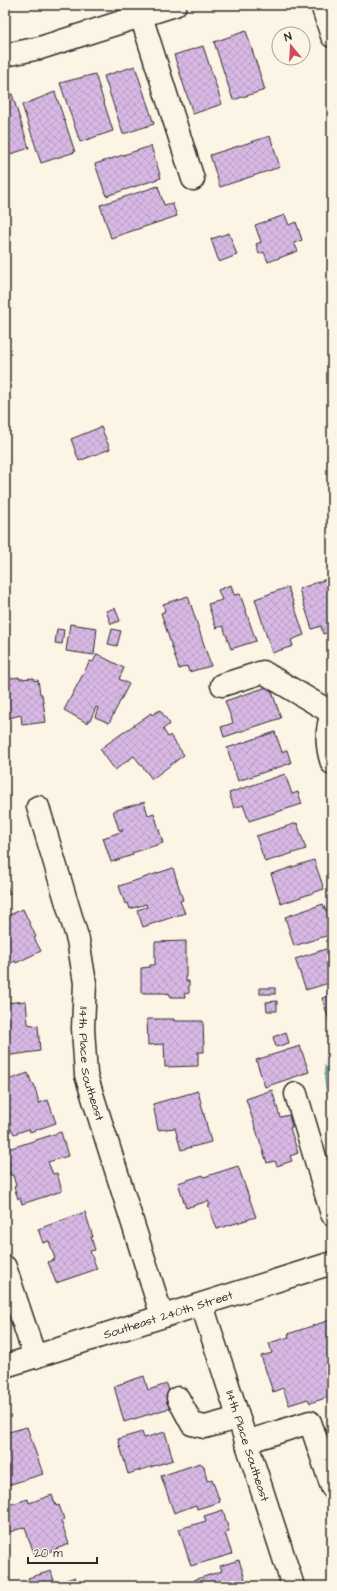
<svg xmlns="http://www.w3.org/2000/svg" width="337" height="1591" font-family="'Architects Daughter',sans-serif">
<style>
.water{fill:url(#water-waves);stroke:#5e8f92}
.building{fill:url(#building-cross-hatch);stroke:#2b2b2b}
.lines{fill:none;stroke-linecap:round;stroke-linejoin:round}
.minor-casing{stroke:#2b2b2b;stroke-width:25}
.major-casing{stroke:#2b2b2b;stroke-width:25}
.minor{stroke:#fcf5e5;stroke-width:22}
.major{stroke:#fcf5e5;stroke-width:22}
.labels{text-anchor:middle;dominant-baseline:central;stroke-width:4;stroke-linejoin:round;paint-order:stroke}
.street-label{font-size:12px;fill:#2b2b2b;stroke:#fcf5e5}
</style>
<defs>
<pattern id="water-waves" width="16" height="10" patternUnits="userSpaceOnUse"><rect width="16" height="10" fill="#80d1d6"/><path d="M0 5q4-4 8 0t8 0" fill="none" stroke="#69aaae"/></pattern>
<pattern id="building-cross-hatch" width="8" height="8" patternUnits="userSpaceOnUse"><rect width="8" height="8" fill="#d8b8e4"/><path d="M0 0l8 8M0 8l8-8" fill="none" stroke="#ba9ec4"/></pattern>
</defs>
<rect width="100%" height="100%" fill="#fcf5e5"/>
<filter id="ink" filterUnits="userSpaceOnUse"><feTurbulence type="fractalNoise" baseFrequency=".025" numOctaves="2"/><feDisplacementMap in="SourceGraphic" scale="8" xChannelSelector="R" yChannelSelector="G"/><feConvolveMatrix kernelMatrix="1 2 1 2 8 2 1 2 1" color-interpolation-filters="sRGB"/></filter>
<g filter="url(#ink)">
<path class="water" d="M332 1052V1110C327 1094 318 1066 332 1052Z"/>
<g class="building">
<polygon points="246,31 265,90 233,100 214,42"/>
<polygon points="203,46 222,104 193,114 174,55"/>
<polygon points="135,66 154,124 123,134 104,76"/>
<polygon points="95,74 113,131 80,142 60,83"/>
<polygon points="55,92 75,152 41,163 22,105"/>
<polygon points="12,94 29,148 5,156 5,96"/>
<polygon points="270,136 280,167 220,187 210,155"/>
<polygon points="151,146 161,178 106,196 95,164"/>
<polygon points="158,186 164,205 172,203 177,216 111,238 100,205"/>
<polygon points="285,215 289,225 296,222 302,240 294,243 298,251 268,262 264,252 259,254 256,244 261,242 255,225"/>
<polygon points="229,233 237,255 219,262 211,239"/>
<polygon points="101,427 110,449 79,461 71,439"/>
<polygon points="332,577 332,631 323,634 321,626 312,629 299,589"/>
<polygon points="231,585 234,595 240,594 256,641 231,649 223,626 216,628 208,604 222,600 218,590"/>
<polygon points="288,587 304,635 291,640 293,646 272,653 255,599"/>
<polygon points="188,596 211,666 189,672 187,666 179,669 161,613 165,611 163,604"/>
<polygon points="115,608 120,621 111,624 106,611"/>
<polygon points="70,624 97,628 94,655 66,651"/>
<polygon points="57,629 64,630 62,644 55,643"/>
<polygon points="112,629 121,631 117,646 108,644"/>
<polygon points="97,654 124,668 119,679 129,684 109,723 95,717 98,708 96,707 90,721 88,720 87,723 64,710 90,661 93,662"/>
<polygon points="19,677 19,679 34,678 34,681 38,680 40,694 42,694 46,722 22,725 21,715 5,719 5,684 8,683 7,679"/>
<polygon points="270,686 281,718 224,737 221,727 233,723 225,701"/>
<polygon points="160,710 170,724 163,729 168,737 170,735 184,755 152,779 134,756 115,770 100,749 151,713 152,715"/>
<polygon points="275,732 282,752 287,750 291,763 238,781 227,748"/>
<polygon points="285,774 292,794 298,792 302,804 249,821 243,805 234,808 229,793"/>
<polygon points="144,802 148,815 154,813 163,843 132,853 133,855 111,862 103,838 123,831 122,829 119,830 113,811"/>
<polygon points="297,823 306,849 265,862 256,836"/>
<polygon points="314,860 324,889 281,904 271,874"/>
<polygon points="173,868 183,900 180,901 185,913 143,927 137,910 147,907 146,904 130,909 128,903 125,904 119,886"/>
<polygon points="5,880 10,894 5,895"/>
<polygon points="323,904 326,911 332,909 332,934 294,946 285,917"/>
<polygon points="23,909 36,937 34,938 41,951 16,963 15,961 5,966 5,917"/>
<polygon points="186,941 186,981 189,981 189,993 184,994 185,997 170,997 170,994 164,993 141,993 141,968 150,967 150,965 155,965 155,942"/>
<polygon points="332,947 332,982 306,990 295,959"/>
<rect x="260" y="988" width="15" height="6"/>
<polygon points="332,995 332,1029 322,998"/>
<polygon points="26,1001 28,1024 38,1026 40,1051 5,1056 5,1003"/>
<polygon points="277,1001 277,1011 267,1011 266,1002"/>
<polygon points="147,1019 174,1019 174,1021 203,1021 204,1052 198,1052 198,1066 165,1067 164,1044 148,1045"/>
<polygon points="286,1032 289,1043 276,1047 273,1037"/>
<polygon points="300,1046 309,1072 265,1087 256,1060"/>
<polygon points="28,1073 32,1084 34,1084 39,1103 48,1100 56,1123 30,1132 29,1129 14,1134 10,1127 5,1129 5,1081"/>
<polygon points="272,1090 280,1117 289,1115 292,1127 290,1128 298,1153 290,1156 292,1161 277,1166 275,1161 267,1163 246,1099"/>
<polygon points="198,1091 211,1142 181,1150 175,1128 158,1130 153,1104"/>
<polygon points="61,1132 68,1156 48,1162 53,1174 57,1173 62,1191 22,1204 20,1198 18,1199 14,1187 16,1186 13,1175 10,1175 7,1166 9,1165 5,1150"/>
<polygon points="238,1166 256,1217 217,1229 208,1205 210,1205 208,1201 186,1208 178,1183 203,1175 204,1177"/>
<polygon points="85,1212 93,1237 91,1237 95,1250 90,1251 97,1269 56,1283 48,1262 55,1259 49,1241 43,1243 38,1229"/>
<polygon points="330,1320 332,1323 332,1396 310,1403 308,1399 289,1405 283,1388 273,1392 261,1356 272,1353 269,1343 289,1337 288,1334"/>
<polygon points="144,1376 148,1390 167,1384 173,1407 124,1422 114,1386"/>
<polygon points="27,1427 43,1474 5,1486 5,1433"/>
<polygon points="142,1432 144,1438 165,1432 173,1460 128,1474 118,1439"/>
<polygon points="200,1463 204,1466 207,1481 212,1479 220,1502 197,1509 196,1505 174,1513 161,1476"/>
<polygon points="52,1495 56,1506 59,1505 64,1519 61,1521 69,1544 36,1557 27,1536 28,1536 25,1527 10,1532 5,1518 5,1506 25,1500 28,1499 29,1503"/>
<polygon points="223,1510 229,1531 225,1533 232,1554 191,1566 179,1529 206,1521 204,1516"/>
<polygon points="239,1560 246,1582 241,1583 242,1586 196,1586 194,1580 222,1571 220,1566"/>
<polygon points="51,1571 55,1584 75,1577 78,1586 30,1586 28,1578"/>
</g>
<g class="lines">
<defs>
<g id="minor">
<polyline points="141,16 193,179"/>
<polyline points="5,55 40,48 175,5"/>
<polyline points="222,685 263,672 332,713"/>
<path d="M332 713C326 730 326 746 332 763"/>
<path id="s1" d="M38 807 78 940 85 983 83 1028 86 1075 162 1316"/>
<polyline points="296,1094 332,1214"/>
<polyline points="5,1267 35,1357"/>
<path id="s2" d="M202 1305 293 1586"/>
<polyline points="178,1398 192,1424 205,1427 238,1418"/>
<polyline points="246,1442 310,1422 332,1487"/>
</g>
<g id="major">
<polyline points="322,5 332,36"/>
<path id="s3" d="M5 1366 332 1263"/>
</g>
</defs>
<use href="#minor" class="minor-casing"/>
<use href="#major" class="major-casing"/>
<use href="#minor" class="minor"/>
<use href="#major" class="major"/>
</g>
</g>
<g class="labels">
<g class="street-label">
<text stroke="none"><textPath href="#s1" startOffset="264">114th Place Southeast</textPath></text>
<text stroke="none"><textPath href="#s3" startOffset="171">Southeast 240th Street</textPath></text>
<text stroke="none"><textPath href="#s2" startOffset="148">114th Place Southeast</textPath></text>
</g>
</g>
<rect width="337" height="1591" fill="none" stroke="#fcf5e5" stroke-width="20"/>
<rect x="10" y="10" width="317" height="1571" fill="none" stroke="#2b2b2b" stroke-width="1.5" filter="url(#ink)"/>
<g transform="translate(291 46) rotate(342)"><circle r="19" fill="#fcf5e5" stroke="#a8a49b"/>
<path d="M0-3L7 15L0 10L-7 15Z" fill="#d1495b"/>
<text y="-6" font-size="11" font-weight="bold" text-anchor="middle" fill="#2b2b2b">N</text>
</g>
<path d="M28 1557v6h69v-6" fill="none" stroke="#2b2b2b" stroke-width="2"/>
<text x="34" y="1557" font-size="12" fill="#2b2b2b" stroke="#fcf5e5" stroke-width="3" paint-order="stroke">20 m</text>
</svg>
